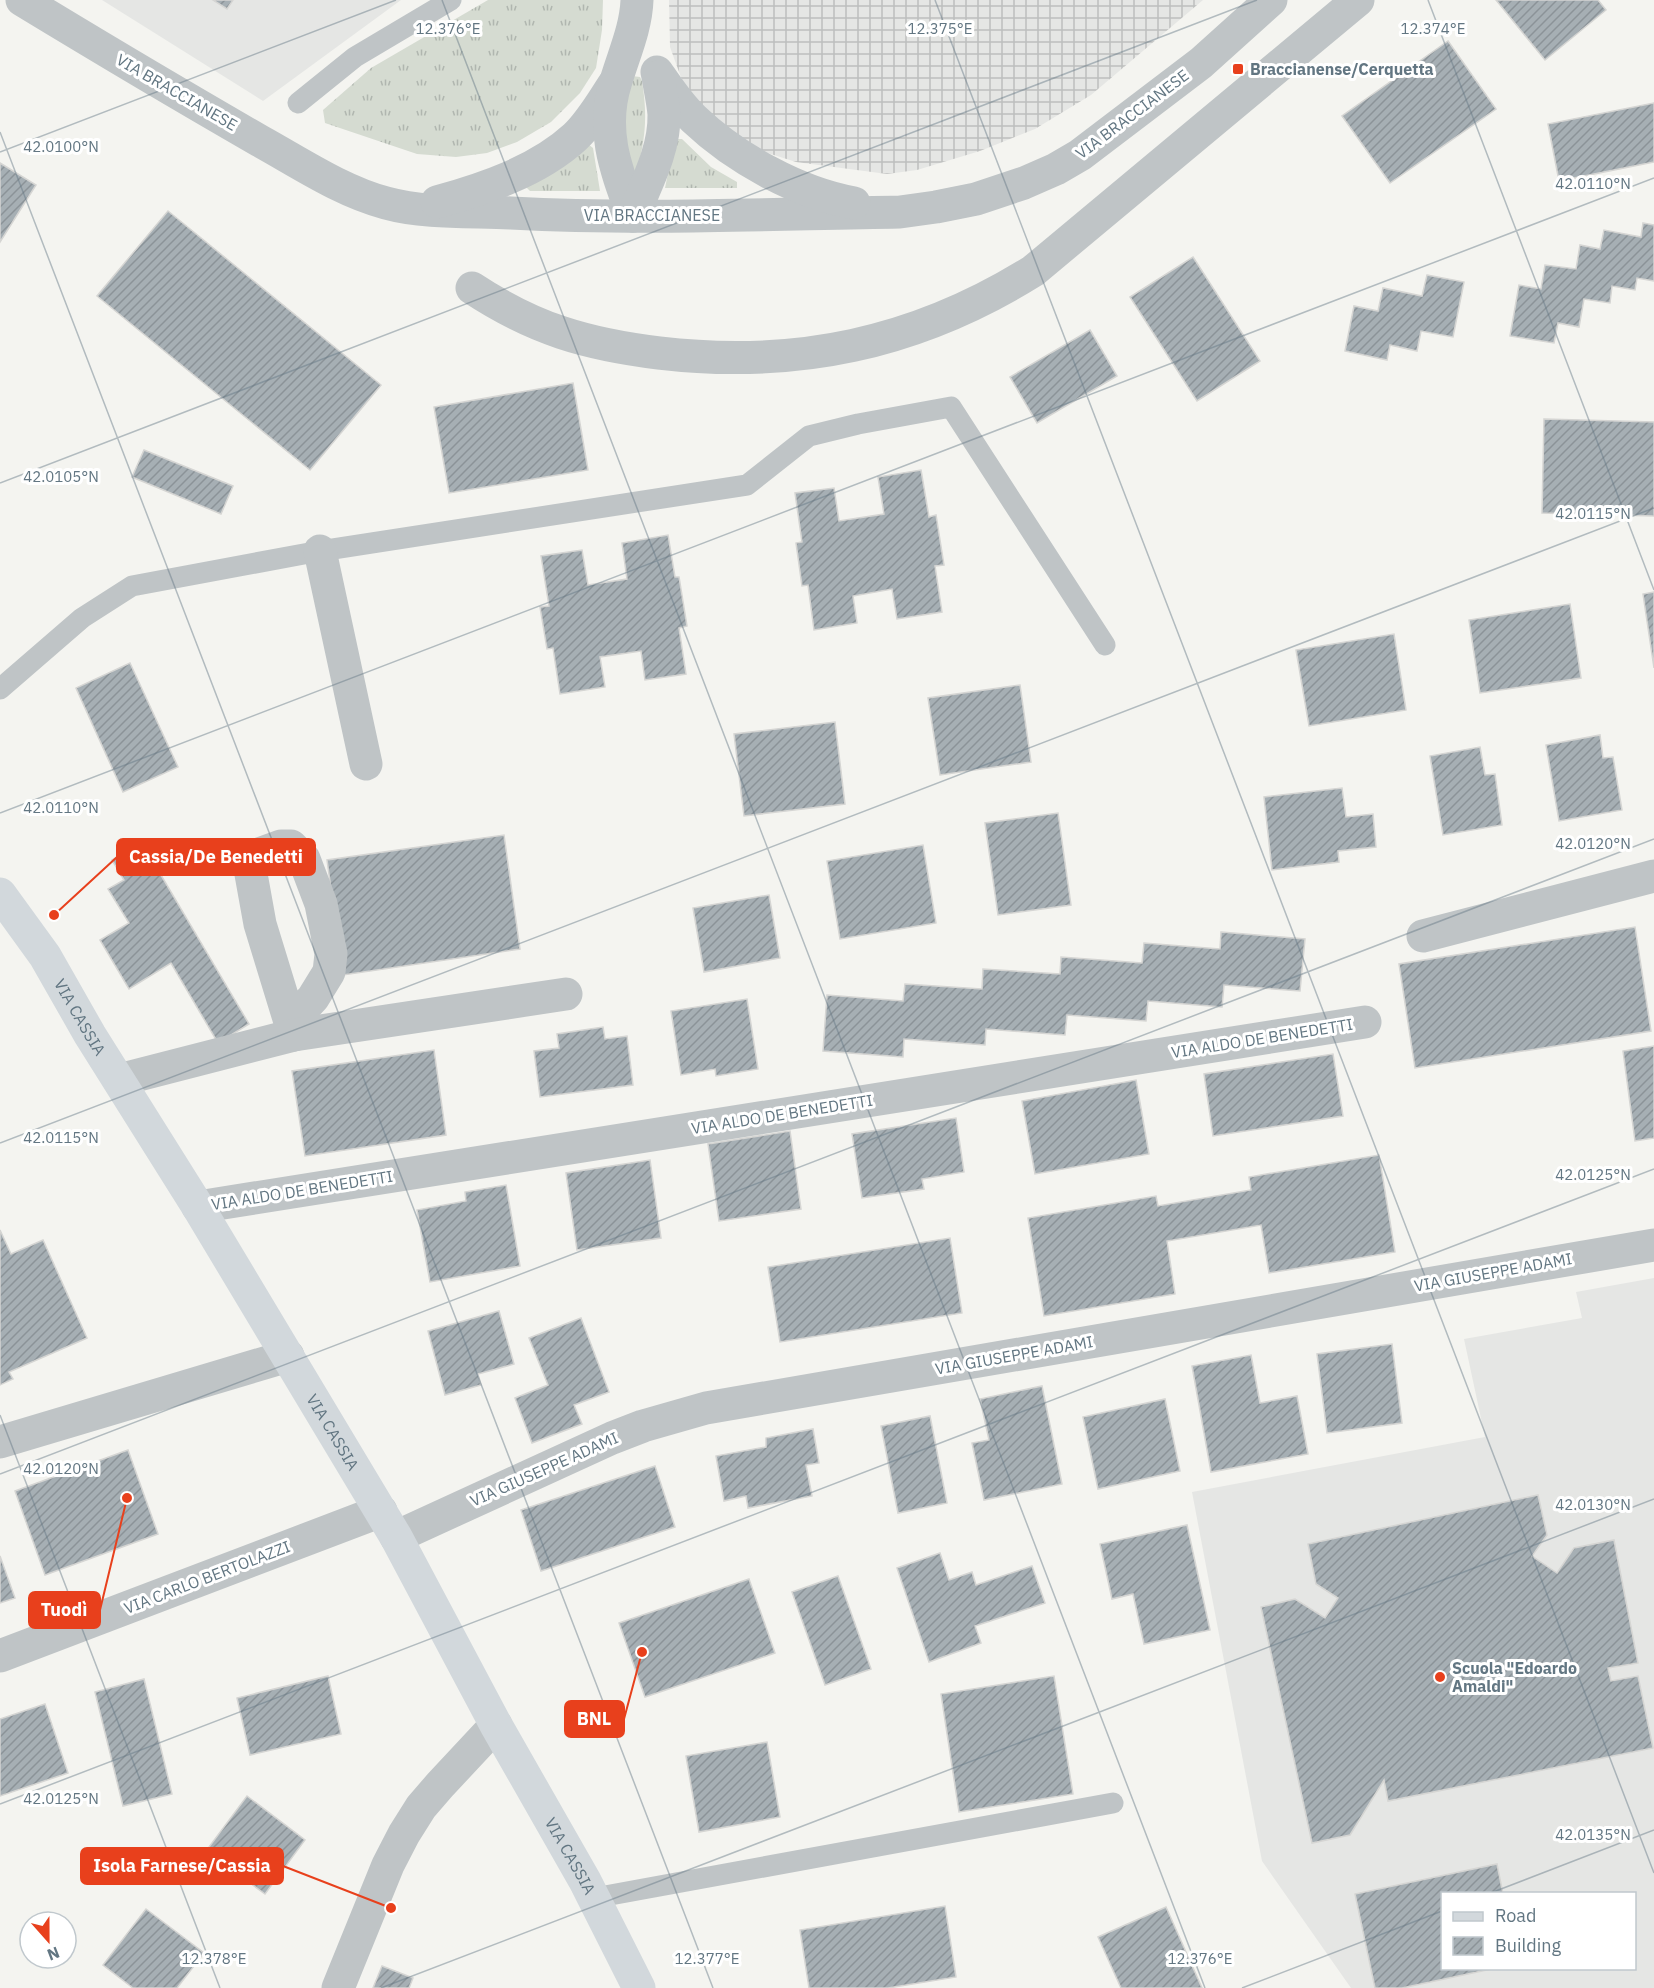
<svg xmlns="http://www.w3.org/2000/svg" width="1654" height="1988" font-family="'IBM Plex Sans',sans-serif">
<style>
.built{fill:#e5e6e4;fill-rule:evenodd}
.industrial{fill:url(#industrial-grid)}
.grass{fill:url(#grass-tufts)}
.building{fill:url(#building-hatch);stroke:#d5d5d3;stroke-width:1.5}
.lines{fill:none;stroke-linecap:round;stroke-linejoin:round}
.service{stroke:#bfc4c6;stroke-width:21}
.minor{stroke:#bfc4c6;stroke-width:33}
.tertiary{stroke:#bfc4c6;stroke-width:33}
.primary{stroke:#d2d8dc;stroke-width:33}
.ticks{fill:none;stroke:#627682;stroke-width:1.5;stroke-opacity:0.45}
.poi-dot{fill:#e8401c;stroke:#fff;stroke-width:2}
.labels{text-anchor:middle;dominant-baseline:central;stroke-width:6;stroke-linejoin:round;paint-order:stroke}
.poi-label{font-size:16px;font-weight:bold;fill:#627682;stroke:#fff;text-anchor:start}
.street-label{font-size:16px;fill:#627682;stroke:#fff}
.ticks-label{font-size:15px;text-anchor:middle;fill:#627682;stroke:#fff;stroke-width:6;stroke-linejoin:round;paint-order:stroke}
.leader{fill:none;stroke:#e8401c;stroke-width:2}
.callout-dot{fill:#e8401c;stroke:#fff;stroke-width:2}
.callout{fill:#e8401c;stroke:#e8401c;stroke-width:2}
.callout-label{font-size:18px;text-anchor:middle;font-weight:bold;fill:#fff}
</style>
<defs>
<pattern id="industrial-grid" width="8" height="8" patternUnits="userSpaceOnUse" patternTransform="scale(1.5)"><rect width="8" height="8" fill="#e5e6e4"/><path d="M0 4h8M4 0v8" fill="none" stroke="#bdbfbe"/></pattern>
<pattern id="grass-tufts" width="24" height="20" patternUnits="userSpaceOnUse" patternTransform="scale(1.5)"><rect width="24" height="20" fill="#d5dbd1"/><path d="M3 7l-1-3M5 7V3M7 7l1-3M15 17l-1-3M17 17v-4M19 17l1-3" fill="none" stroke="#b0b6af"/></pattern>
<pattern id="building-hatch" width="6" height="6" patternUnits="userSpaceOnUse" patternTransform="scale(1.5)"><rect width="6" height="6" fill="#a6afb4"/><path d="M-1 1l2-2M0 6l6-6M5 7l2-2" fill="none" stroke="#8b9398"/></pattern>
</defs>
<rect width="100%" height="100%" fill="#f4f4f0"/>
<g class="built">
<polygon points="102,0 401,0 263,101"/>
<path d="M1654 1278V1988H1351L1262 1861 1192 1492 1485 1437 1464 1339 1582 1318 1576 1292ZM1442 1894H1634V1968H1442Z"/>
</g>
<polygon class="industrial" points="669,0 1203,0 1091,95 1035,129 980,151 917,170 887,174 796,162 745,146 687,94 670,47"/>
<g class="grass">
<polygon points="488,0 603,0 602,30 596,68 580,93 551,122 517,142 487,153 456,157 417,154 325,123 323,110 371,68"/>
<path d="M632 76 640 77 642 81C648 119 645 139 636 176L619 134Z"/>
<polygon points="675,139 682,139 711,167 737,182 737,188 665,188"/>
<polygon points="588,144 593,148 600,191 530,191 526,187"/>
</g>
<g class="building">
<polygon points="213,0 233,0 227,9"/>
<polygon points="1496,0 1598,0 1606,10 1545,60"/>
<polygon points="1448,41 1496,109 1390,183 1342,116"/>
<polygon points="1654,103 1654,162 1559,181 1548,124"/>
<polygon points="0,163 36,185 0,242"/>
<polygon points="168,211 381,385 310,470 97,296"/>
<polygon points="1643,223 1654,225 1654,281 1637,278 1635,290 1612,286 1610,303 1584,299 1579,327 1558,323 1554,343 1510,336 1519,285 1541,289 1545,265 1576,269 1580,245 1600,249 1604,230 1641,237"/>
<polygon points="1193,257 1260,361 1197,401 1130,297"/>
<polygon points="1427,275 1464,282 1453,337 1421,331 1417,351 1390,345 1387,360 1345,351 1354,306 1378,311 1383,288 1422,296"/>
<polygon points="1090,330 1117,376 1037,423 1010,377"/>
<polygon points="573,383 588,470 449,493 434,407"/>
<polygon points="1544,419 1654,422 1654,516 1542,513"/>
<polygon points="144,450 233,486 221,514 132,477"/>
<polygon points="921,470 929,517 936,515 944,565 935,566 942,612 897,619 892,589 853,596 857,623 814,630 808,585 802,586 796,543 802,542 795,493 834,488 839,521 884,514 878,477"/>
<polygon points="668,535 675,577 679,577 687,626 679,628 686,674 645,680 641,651 600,657 605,687 560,694 553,648 547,649 540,607 549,606 541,556 582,550 588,585 627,579 622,543"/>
<polygon points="1654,592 1654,668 1643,594"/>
<polygon points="1570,604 1581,678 1480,693 1469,620"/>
<polygon points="1394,634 1406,710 1309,726 1296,650"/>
<polygon points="130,663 178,767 123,792 76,688"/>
<polygon points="1020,685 1031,762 940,775 928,698"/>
<polygon points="835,722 845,804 744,816 734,734"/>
<polygon points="1600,735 1603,758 1613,757 1622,810 1559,821 1546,745"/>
<polygon points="1480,747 1485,775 1495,774 1502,825 1443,835 1430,756"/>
<polygon points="1342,788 1346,817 1373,814 1376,847 1338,851 1339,862 1272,870 1264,797"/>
<polygon points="1058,813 1071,905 998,915 985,823"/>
<polygon points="504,835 520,949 343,975 327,860"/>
<polygon points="142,843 249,1024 218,1043 171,963 129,989 100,940 129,923 108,889 124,880 112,860"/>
<polygon points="923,845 936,923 840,939 827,861"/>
<polygon points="769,895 780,958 704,972 693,908"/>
<polygon points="1635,927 1651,1031 1415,1068 1399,964"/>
<polygon points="1221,932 1305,939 1300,991 1224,985 1222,1007 1148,1001 1146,1021 1067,1015 1065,1035 986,1029 985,1045 904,1039 903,1057 823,1051 827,995 903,1001 905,984 982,989 983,969 1060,974 1061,957 1142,963 1144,943 1220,949"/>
<polygon points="747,999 758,1069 716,1076 715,1069 681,1075 671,1011"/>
<polygon points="603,1027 605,1039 627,1036 633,1085 540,1097 534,1051 559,1048 557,1034"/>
<polygon points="1654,1046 1654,1138 1635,1141 1623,1051"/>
<polygon points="434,1050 446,1135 305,1156 292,1071"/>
<polygon points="1333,1054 1343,1116 1213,1136 1204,1074"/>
<polygon points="1136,1080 1149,1154 1035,1174 1022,1101"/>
<polygon points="956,1118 964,1172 922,1179 924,1189 862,1198 852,1134"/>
<polygon points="790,1131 801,1209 719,1221 708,1144"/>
<polygon points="1379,1155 1395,1252 1269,1273 1261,1225 1167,1241 1175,1294 1044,1316 1028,1218 1156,1196 1158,1206 1251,1190 1249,1177"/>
<polygon points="650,1160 661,1238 577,1250 566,1173"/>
<polygon points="506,1185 520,1266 430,1282 417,1210 466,1201 465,1192"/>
<polygon points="0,1230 11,1254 43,1240 87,1338 9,1372 13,1379 0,1385"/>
<polygon points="950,1238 962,1313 780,1342 768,1267"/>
<polygon points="499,1311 514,1364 478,1374 481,1385 445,1395 428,1331"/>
<polygon points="581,1318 609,1392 574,1405 582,1424 532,1443 515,1398 548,1385 529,1338"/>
<polygon points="1392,1344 1402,1423 1327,1433 1317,1354"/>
<polygon points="1251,1355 1260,1403 1297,1396 1308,1454 1211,1472 1192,1366"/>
<polygon points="1042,1386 1062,1484 984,1500 972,1443 989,1440 980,1399"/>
<polygon points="1165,1399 1180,1471 1098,1489 1083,1417"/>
<polygon points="930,1416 947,1503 898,1513 881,1426"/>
<polygon points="813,1429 819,1463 806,1465 812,1496 748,1508 746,1496 724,1501 716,1456 766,1447 766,1438"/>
<polygon points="128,1450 158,1534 45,1575 15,1491"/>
<polygon points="655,1466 675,1527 541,1571 521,1510"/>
<polygon points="1538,1495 1547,1535 1532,1556 1557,1573 1574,1548 1614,1540 1638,1663 1608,1668 1611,1681 1638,1676 1653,1748 1388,1801 1384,1780 1350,1835 1312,1843 1261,1607 1295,1599 1325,1618 1338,1598 1316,1584 1308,1544"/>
<polygon points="1187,1525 1210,1630 1144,1644 1133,1594 1112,1599 1100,1544"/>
<polygon points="940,1553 949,1580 972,1572 976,1585 1032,1566 1045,1603 975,1626 981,1643 929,1662 897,1568"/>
<polygon points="0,1556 15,1598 0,1603"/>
<polygon points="838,1576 871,1669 825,1685 792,1592"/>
<polygon points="749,1579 775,1653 645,1697 619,1623"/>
<polygon points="328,1676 341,1734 250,1755 237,1698"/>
<polygon points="1054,1676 1073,1794 959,1812 941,1694"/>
<polygon points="144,1679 172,1794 123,1806 95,1692"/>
<polygon points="45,1704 68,1773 0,1796 0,1719"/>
<polygon points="767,1742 780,1817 699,1832 686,1756"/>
<polygon points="247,1796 305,1840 265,1894 206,1851"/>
<polygon points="1497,1864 1503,1894 1442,1894 1442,1968 1496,1968 1402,1988 1375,1988 1355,1894"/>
<polygon points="945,1906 956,1977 888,1988 809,1988 800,1930"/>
<polygon points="1166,1907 1202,1988 1121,1988 1098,1937"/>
<polygon points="146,1909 204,1953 177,1988 133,1988 103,1965"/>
<polygon points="382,1966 413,1978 409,1988 373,1988"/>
</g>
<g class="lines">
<g class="service">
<polyline points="298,103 355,57 451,0"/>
<polyline points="0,689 82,618 132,586 320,551 747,485 809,436 858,424 951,407 1105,645"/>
<polyline points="594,1898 1113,1803"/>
</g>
<g class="minor">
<path d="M472 288C534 329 586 344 659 353 795 369 916 344 1033 271L1358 0"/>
<polyline points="320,551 366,764"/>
<polygon points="281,846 291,846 304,859 321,904 331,954 329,972 313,998 299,1013 294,1035 260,924 249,863 259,854"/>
<polyline points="1423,936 1654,876"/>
<polyline points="119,1080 294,1035 566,994"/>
<polyline points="198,1207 1365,1022"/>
<polyline points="0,1442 288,1356"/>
<polyline points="396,1537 612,1438 643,1426 706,1408 1654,1245"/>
<polyline points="0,1656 381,1511"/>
<polyline points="338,1988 388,1865 404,1834 421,1807 440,1785 496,1725"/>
</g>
<g class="tertiary">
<path d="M22 0C101 48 180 95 260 141 300 163 341 191 386 203 426 214 470 211 511 213 641 220 771 214 900 212L936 207 976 199 1024 183 1056 169 1080 155 1201 63 1271 0"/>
<path d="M657 72C668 88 679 105 694 119 735 158 798 193 854 203"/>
<path d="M437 202C484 189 538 171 575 137 591 122 602 102 614 84"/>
<path d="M633 216C616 170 600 130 616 81 624 54 636 28 637 0"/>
<path d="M633 216C646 184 665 150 664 114 663 102 660 89 658 77"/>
</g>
<path class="primary" id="s1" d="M0 894 45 956 90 1035 198 1207 396 1537 496 1725 585 1881 639 1988"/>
</g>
<path class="ticks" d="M442 0 1205 1988M935 0 1654 1873M1428 0 1654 590M0 132 713 1988M0 152 396 0M0 483 1257 0M0 813 1654 178M0 1143 1654 508M0 1415 220 1988M0 1474 1654 839M0 1804 1654 1169M1488 1894 1654 1830M381 1988 1654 1499M1242 1988 1442 1911"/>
<g class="poi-dot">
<rect x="1232" y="63" width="12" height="12" rx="3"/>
<circle cx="1440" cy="1677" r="6"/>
</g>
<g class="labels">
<g class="poi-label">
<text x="1250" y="69">Braccianense/Cerquetta</text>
<text x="1452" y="1668">Scuola "Edoardo<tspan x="1452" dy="18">Amaldi"</tspan></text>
</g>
<g class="street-label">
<text transform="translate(177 92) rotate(30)">VIA BRACCIANESE</text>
<text transform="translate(1132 114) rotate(-37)">VIA BRACCIANESE</text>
<text x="652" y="215">VIA BRACCIANESE</text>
<text stroke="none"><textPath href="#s1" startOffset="147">VIA CASSIA</textPath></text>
<text transform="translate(1262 1038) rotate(-9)">VIA ALDO DE BENEDETTI</text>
<text transform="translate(782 1114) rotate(-9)">VIA ALDO DE BENEDETTI</text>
<text transform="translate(302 1190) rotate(-9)">VIA ALDO DE BENEDETTI</text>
<text transform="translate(1493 1272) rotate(-10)">VIA GIUSEPPE ADAMI</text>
<text transform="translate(1014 1355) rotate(-10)">VIA GIUSEPPE ADAMI</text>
<text stroke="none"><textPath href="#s1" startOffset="633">VIA CASSIA</textPath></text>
<text transform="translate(544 1469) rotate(-24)">VIA GIUSEPPE ADAMI</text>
<text transform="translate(207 1577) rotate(-21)">VIA CARLO BERTOLAZZI</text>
<text stroke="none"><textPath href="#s1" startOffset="1119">VIA CASSIA</textPath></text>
</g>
</g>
<g class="ticks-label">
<text x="448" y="34">12.376°E</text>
<text x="940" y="34">12.375°E</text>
<text x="1433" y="34">12.374°E</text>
<text x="61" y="152">42.0100°N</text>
<text x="1593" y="189">42.0110°N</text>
<text x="61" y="482">42.0105°N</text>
<text x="1593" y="519">42.0115°N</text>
<text x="61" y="813">42.0110°N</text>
<text x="1593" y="849">42.0120°N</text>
<text x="61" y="1143">42.0115°N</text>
<text x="1593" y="1180">42.0125°N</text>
<text x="61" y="1474">42.0120°N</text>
<text x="1593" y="1510">42.0130°N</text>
<text x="61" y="1804">42.0125°N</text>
<text x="1593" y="1840">42.0135°N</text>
<text x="214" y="1964">12.378°E</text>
<text x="707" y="1964">12.377°E</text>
<text x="1200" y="1964">12.376°E</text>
</g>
<path class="leader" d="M54 915L117 857M127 1498L100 1610M642 1652L624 1719M391 1908L283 1866"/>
<g class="callout-dot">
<circle cx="54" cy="915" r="6"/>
<circle cx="127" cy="1498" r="6"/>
<circle cx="642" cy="1652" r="6"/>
<circle cx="391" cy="1908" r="6"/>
</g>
<g class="callout">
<rect x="117" y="839" width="198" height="36" rx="6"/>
<rect x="29" y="1592" width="71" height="36" rx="6"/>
<rect x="565" y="1701" width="59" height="36" rx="6"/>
<rect x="81" y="1848" width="202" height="36" rx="6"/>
</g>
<g class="callout-label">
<text x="216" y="863">Cassia/De Benedetti</text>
<text x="64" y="1616">Tuodì</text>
<text x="594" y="1725">BNL</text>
<text x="182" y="1872">Isola Farnese/Cassia</text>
</g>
<rect x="1441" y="1892" width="195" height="78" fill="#ffffff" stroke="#c0c8cd" stroke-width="1.5"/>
<rect x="1453" y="1912" width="30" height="9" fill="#d2d8dc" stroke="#c0c8cd" stroke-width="1.5"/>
<text x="1495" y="1922" font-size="18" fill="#627682">Road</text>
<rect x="1453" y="1937" width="30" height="18" fill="url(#building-hatch)" stroke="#c0c8cd" stroke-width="1.5"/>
<text x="1495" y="1952" font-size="18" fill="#627682">Building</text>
<g transform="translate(48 1940) rotate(159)"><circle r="28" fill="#ffffff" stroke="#c0c8cd" stroke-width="1.5"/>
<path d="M0-4.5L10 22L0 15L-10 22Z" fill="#e8401c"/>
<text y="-9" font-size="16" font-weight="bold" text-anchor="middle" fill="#627682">N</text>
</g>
</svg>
